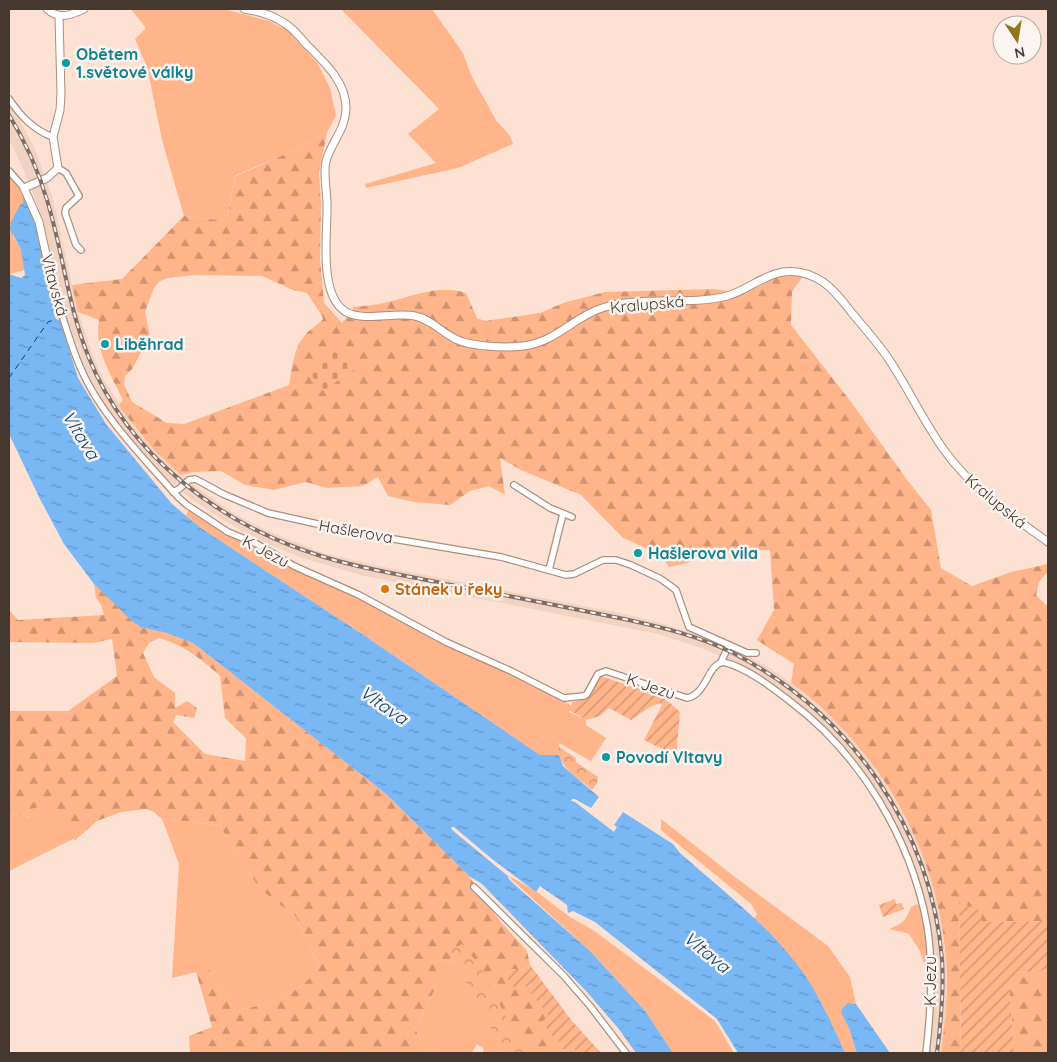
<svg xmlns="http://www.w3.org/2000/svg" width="1057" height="1062" font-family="Quicksand,sans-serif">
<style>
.built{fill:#f2d3c1}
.grass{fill:#ffb48a}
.forest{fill:url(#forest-firs);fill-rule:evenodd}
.cemetery{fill:url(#cemetery-stones)}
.park{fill:url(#park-crowns)}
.garden{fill:url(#garden-furrows)}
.water{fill:url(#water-ripples)}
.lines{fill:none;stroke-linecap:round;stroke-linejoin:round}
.ferry{stroke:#00467d;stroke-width:1;stroke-dasharray:6 5;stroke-linecap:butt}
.minor-casing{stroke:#ac8d7d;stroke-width:8}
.tertiary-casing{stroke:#ac8d7d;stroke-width:9}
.minor{stroke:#fff;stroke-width:5.5}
.tertiary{stroke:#fff;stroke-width:7}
.rail-casing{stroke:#7f6e65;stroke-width:4}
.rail{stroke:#fbf4f1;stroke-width:2;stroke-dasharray:5.5;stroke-linecap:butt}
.culture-dot{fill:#0f9aa8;stroke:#fbf4f1;stroke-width:2}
.food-dot{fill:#e8710a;stroke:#fbf4f1;stroke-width:2}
.labels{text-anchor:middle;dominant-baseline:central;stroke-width:5;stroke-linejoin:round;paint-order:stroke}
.culture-label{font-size:16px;font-weight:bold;fill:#0d838f;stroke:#fbf4f1;text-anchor:start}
.street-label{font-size:16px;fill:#453831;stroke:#fbf4f1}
.food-label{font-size:16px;font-weight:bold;fill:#c56008;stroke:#fbf4f1;text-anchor:start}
.water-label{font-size:18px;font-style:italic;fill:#00467d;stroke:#fbf4f1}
</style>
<defs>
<pattern id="forest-firs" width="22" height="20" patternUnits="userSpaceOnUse" patternTransform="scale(1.25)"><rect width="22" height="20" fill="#ffb48a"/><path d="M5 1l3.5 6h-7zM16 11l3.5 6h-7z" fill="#d09371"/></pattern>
<pattern id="cemetery-stones" width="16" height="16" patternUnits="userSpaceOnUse" patternTransform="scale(1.25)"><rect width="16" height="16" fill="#ffb48a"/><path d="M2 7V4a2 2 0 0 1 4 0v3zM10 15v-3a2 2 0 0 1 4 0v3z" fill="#d09371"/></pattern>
<pattern id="park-crowns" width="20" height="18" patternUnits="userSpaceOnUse" patternTransform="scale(1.25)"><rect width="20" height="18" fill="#ffb48a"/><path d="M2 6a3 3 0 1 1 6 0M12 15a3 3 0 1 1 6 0" fill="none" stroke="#d09371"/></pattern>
<pattern id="garden-furrows" width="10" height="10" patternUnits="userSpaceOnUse" patternTransform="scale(1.25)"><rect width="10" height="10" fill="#ffb48a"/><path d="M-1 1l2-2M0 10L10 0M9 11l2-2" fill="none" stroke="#d09371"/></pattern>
<pattern id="water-ripples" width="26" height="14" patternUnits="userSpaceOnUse" patternTransform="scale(1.25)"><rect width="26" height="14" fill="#7ab7f5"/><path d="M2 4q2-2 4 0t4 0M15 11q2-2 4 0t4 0" fill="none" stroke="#6696c7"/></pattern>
</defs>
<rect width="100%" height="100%" fill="#fde2d4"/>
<polygon class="built" points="9,101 34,147 53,198 78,312 94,359 107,385 137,430 164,460 198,488 232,512 268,531 323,553 384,567 625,614 661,623 705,637 734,648 771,669 791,683 834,719 859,746 882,779 899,806 914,835 927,867 940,914 946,960 947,984 945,1023 941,1053 929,1053 933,1022 935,984 930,931 915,871 903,840 889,812 872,785 849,754 825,727 784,693 728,659 701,648 658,634 365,576 305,559 263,542 226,522 190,498 155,468 112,417 96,391 83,363 66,315 38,208 28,180 9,139"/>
<g class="grass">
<polygon points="131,9 224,9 269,21 287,30 318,64 330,88 336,115 327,133 275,159 236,175 226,221 184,216 162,140 147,67 135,39 146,28"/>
<polygon points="341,9 432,9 463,53 471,75 496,120 510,136 513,144 458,168 366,188 365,184 436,163 408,134 439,109"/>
<polygon points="9,177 26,196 13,236 21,250 25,270 9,274"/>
<polygon points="190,508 228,532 294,566 370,600 550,691 571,706 569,712 586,720 586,725 606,738 591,761 559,743 559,755 540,755 365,636 201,528 186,515"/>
<polygon points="48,802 75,838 9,871 9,815 15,814 30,817 28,810"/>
<path d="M162 819 219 825 256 883 265 893 296 917 319 967C296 998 272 1002 237 1011L209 969 172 978 179 864Z"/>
<polygon points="661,819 735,877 828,946 850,977 856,1004 853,1003 841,1013 849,1028 857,1053 845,1053 821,1002 754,919 757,914 751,904 661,830"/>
<polygon points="511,877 536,891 567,915 593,930 715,1021 734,1053 673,1053 646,1012 590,951 510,878"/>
<path d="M917 904C928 916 927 951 928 966L925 967 920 951 909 934 889 929C902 924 906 921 911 907Z"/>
<polygon points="436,960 455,962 503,1050 507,1053 484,1053 483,1048 477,1044 472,1053 438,1053 425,1047 415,1029 436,987"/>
</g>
<g class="forest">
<path d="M327 133 319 172 321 203 320 259 324 303 342 323 353 310V307C364 306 376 305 388 302 414 296 439 284 466 293L477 318 485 321 540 313 563 303 605 292 715 289 745 294 784 273 803 276 792 292 791 325 851 402 908 481 931 510 941 568 972 586 1011 572 1048 564V571L1039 582 1036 595 1048 607V922L1044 921 981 922V912L959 902 961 1053H941C945 1022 949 990 946 959 939 869 898 783 834 720 821 706 806 694 791 683L794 664 757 640 774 610 770 550 709 551 687 563 669 567 660 554 623 538 581 495 521 470 500 458 505 495 489 486 470 491 450 505 414 502 388 496 378 477 363 486 327 488 306 482 274 490 245 485 221 471 194 472 181 475 154 450 122 410 119 405 123 400C111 375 94 349 99 320L78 312 72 285 122 279 184 216 226 221 236 176 275 159ZM194 275 262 276 293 290 307 293 322 316 323 319C318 325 310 329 305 335 293 349 292 368 289 385L184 424 167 423 132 402 124 384 125 376 132 369 150 336 145 312 154 288 160 281 168 278Z"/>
<path d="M94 584 140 627 167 633 193 643 385 793 469 876 500 921 527 951 530 965 520 971 513 969 505 974 525 984 550 1016 566 1051 571 1045 577 1053H507L503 1050 455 962 436 960V987L415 1029 425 1047 438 1053H190L189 1036 212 1027 196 972 209 969 237 1011C272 1002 296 998 319 967L296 917 265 893 256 883 219 825 162 819 154 812 146 809 121 812 97 821 74 841 75 838 48 803 29 810 31 817 15 814 9 815V711H68L117 676 112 639 93 643 9 642V610L18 620 104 615 101 605 96 598ZM159 638C184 645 201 659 220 676L225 718 246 738 245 761 205 754 173 722 176 715 194 718 197 708 187 701 175 708V693L154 677 143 653 149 643Z"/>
<polygon points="1048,970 1048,1053 1014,1053 1009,983 1015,973"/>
</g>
<polygon class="cemetery" points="339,345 356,368 323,391 307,369"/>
<g class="park">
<path d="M559 747 576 758V762L598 777 597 783 592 790C579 777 557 768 559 747Z"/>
<polygon points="462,944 480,966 521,1046 526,1053 507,1053 503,1050 455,962 447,952"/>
</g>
<g class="garden">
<polygon points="600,676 662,696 680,712 676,756 644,740 662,705 660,703 650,707 631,720 609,708 600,716 586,720 569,710 573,702 587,699"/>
<polygon points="895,899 896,904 902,903 904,909 883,917 879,905"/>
<polygon points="959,902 979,910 981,912 982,922 1045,921 1048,922 1048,970 1015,973 1015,983 1009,983 1014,1053 961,1053"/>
<polygon points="530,965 572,1021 601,1053 577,1053 571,1045 566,1051 560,1046 562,1043 552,1036 542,1021 549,1016 525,985 516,991 505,974 513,969 521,971"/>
</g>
<g class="water">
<path d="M26 196 38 227 56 319 60 320 78 378 106 424 172 504 201 528 365 636 540 755H559L563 766 599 797 591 808 575 799H572L571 801 575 802 614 832 617 827 614 825 623 812 673 844 680 853C717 886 759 918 791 957 815 985 830 1020 845 1053H738L717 1019 595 922 573 911 568 913 567 905 540 886 536 892 492 859 454 827H451L452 830 509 877 508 878 514 884 590 951 646 1012 673 1053H636L618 1028 587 992 482 884 469 876 385 793 193 643 167 633 140 627 130 619 94 584 64 544 40 499 9 434V274L21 278 25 275 21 250 10 229 11 222 20 205 23 203V197Z"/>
<polygon points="848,1003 856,1004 890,1053 857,1053 849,1028 841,1013 842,1009"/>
</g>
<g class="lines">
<polyline class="ferry" points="9,378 48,322 56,319"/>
<defs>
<g id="minor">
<path d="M9 99C20 115 33 130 53 137"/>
<polyline points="58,168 66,173 79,196 66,208 65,213 76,245 81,250"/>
<polyline points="9,171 24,188"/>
<path d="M60 309C67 330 73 352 82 371 101 415 146 461 178 497L187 505 228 532 257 544 294 566 359 595 446 642 511 671 564 698 584 696 587 694 598 674 606 671 687 698C707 694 707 665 723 662 746 667 773 688 791 702 861 755 911 839 927 925 934 967 931 1011 926 1053"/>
<polyline points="514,485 550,508 572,517"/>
<polyline points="173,492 179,489 189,480 195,479 201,482 223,494 268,513 358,533 501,557 566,575 574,574 603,560 616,560 631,565 661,579 676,590 689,627 747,653 756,653"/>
<polyline points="549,570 563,514"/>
<polyline points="721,662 729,645"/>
<polyline points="474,887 564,976 590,1006 626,1053"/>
</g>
<g id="tertiary">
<path d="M47 9C59 20 71 15 84 9"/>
<path d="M244 9C256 11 269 14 279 20 290 25 298 35 306 44 324 62 347 82 346 110 345 130 331 143 326 161 323 175 327 190 327 204 328 231 317 298 348 313 366 321 395 312 415 316 430 319 439 330 452 337 467 347 505 348 523 346 557 342 574 316 605 307 644 296 687 306 727 296 746 291 763 275 783 272 797 270 811 274 823 282 835 290 844 303 852 313 865 329 879 344 890 361 909 390 924 422 944 450 972 489 1010 515 1048 542"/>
<polyline points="59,16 61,94 60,110 53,137 58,168 47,178 24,188 39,222 53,287 60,309"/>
</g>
</defs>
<use href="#minor" class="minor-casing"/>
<use href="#tertiary" class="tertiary-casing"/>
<use href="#minor" class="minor"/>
<use href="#tertiary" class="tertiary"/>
<defs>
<path id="rail" d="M9 115C25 141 38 170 47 200 63 252 68 307 89 358 128 455 222 526 321 556 361 569 404 575 446 584 505 595 565 607 624 619 661 627 699 636 733 653 849 712 931 828 942 959 944 990 941 1022 937 1053"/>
</defs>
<use href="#rail" class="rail-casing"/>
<use href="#rail" class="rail"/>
</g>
<g class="culture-dot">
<circle cx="66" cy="63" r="5"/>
<circle cx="105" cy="344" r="5"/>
<circle cx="638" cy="553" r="5"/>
<circle cx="606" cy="757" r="5"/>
</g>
<circle class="food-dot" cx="385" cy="589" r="5"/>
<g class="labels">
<g class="culture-label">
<text x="76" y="54">Obětem<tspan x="76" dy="18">1.světové války</tspan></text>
<text x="115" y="344">Liběhrad</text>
<text x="648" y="553">Hašlerova vila</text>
<text x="616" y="757">Povodí Vltavy</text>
</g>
<g class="street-label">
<text transform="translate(55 285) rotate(75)">Vltavská</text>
<text transform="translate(647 304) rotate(-5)">Kralupská</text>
<text transform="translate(996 501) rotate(40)">Kralupská</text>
<text transform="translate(356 531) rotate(10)">Hašlerova</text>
<text transform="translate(266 551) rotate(28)">K Jezu</text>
<text transform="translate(651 686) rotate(19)">K Jezu</text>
<text transform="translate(930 981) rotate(-90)">K Jezu</text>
</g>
<g class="food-label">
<text x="395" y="589">Stánek u řeky</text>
</g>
<g class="water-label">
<text transform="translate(81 435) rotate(58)">Vltava</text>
<text transform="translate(384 705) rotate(35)">Vltava</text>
<text transform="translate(707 952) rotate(39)">Vltava</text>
</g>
</g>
<rect width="1057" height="1062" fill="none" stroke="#453831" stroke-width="20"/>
<g transform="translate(1017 40) rotate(168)"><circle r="24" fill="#fbf4f1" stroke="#b2a9a4"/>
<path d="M0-4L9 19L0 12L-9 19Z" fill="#92761d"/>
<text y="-8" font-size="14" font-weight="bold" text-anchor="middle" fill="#453831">N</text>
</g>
</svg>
